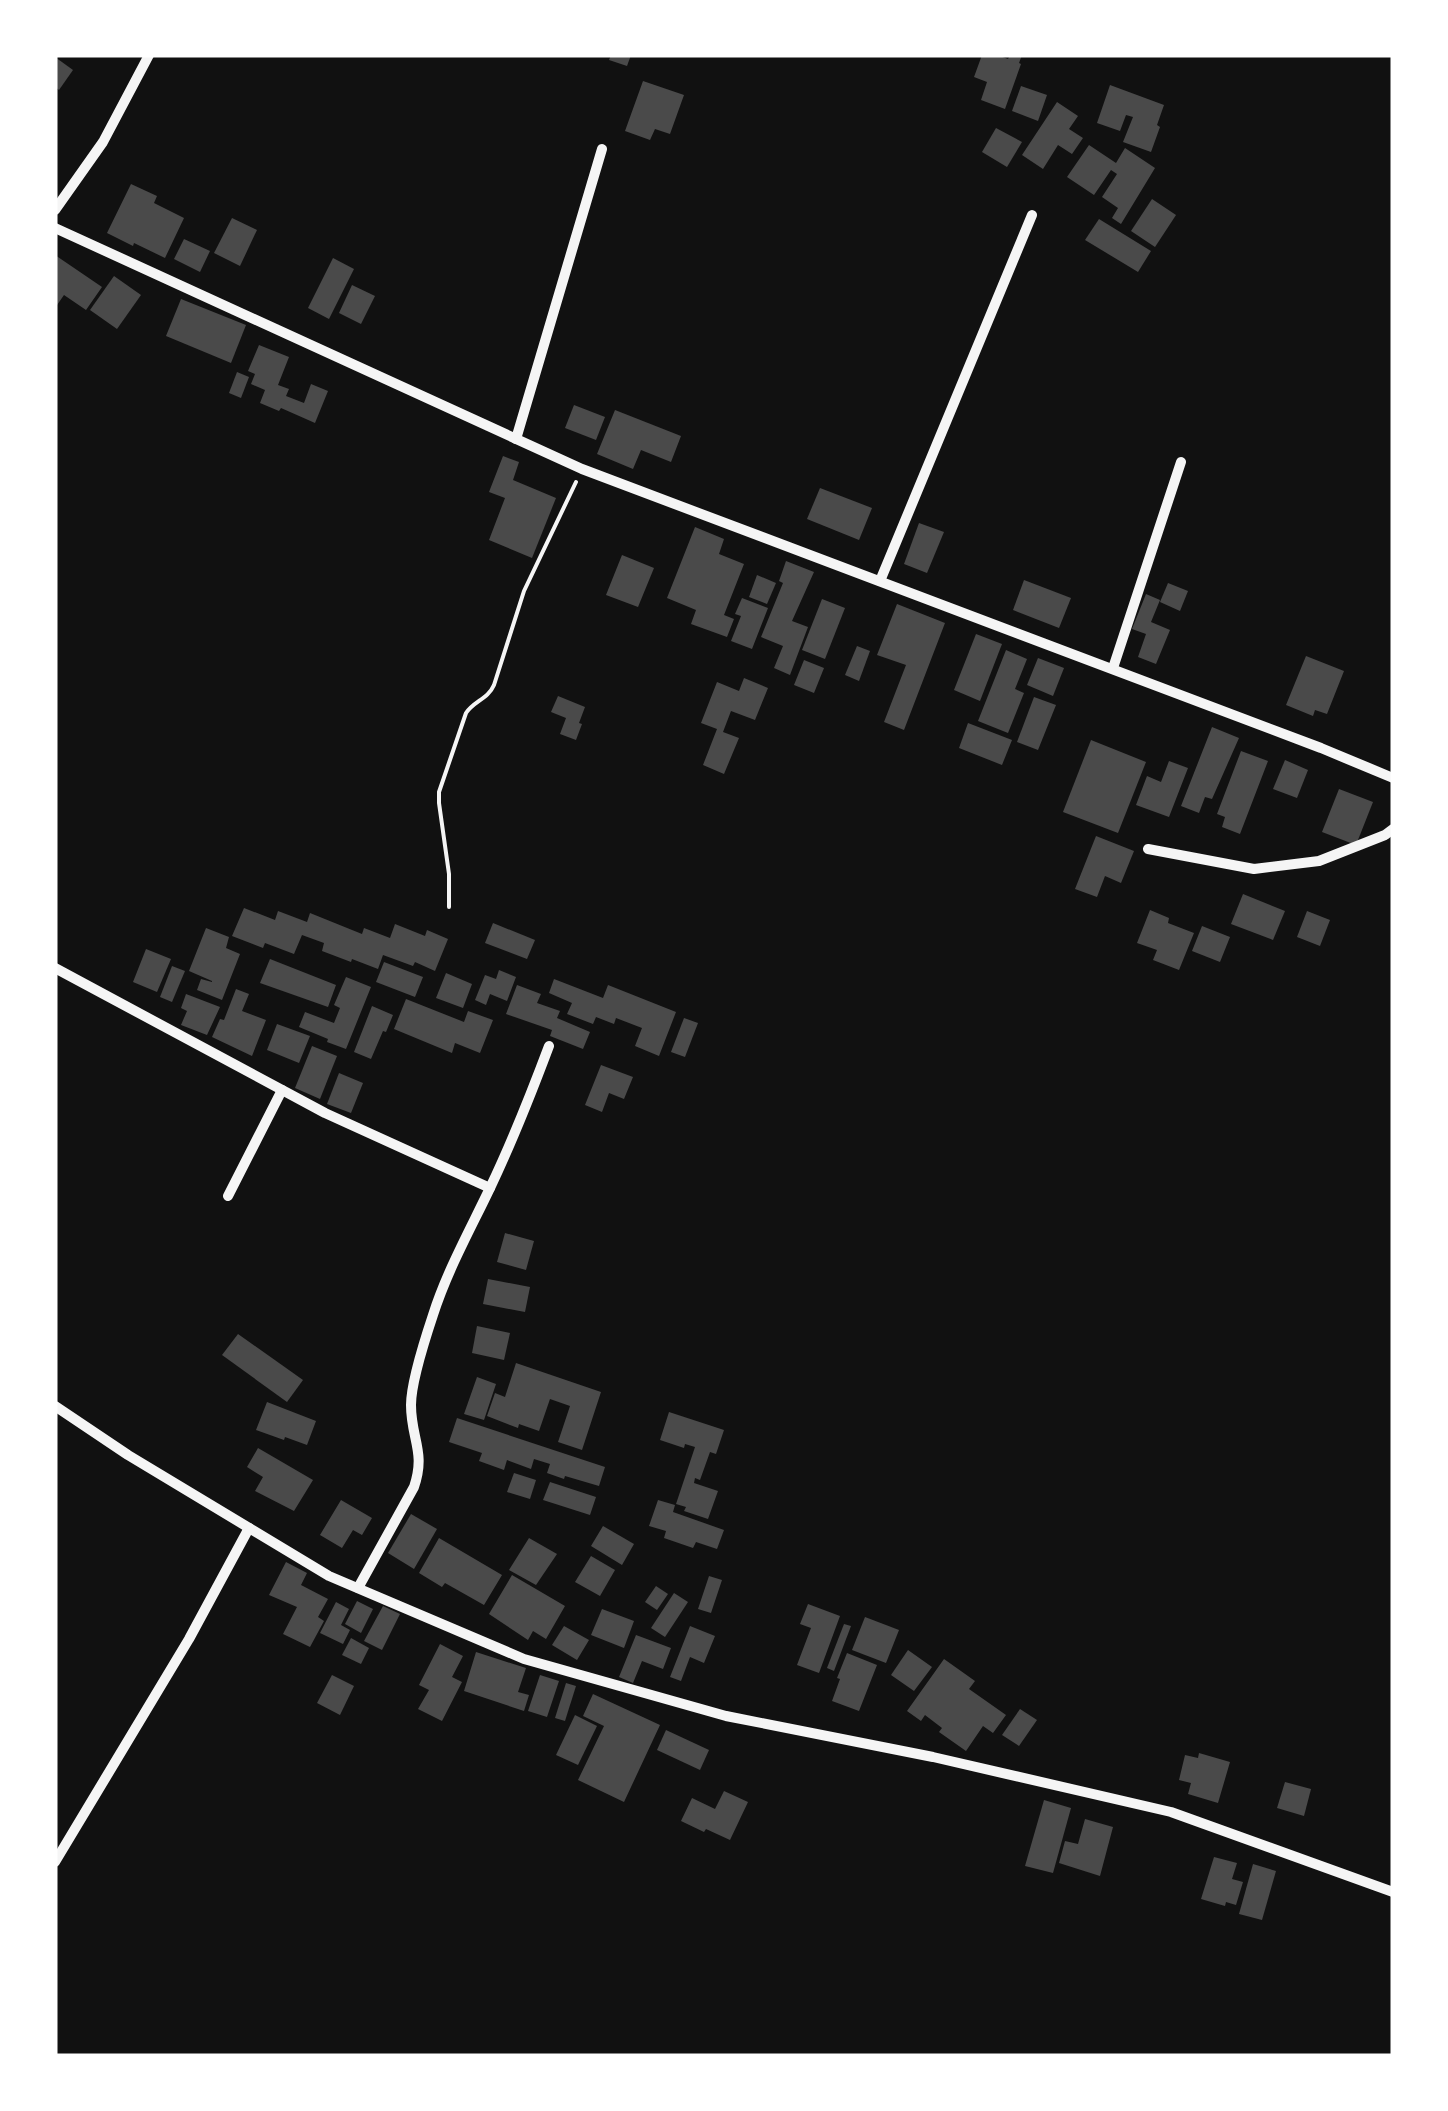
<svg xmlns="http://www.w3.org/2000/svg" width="1448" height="2111" font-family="Cabin,sans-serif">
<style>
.building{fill:#4a4a4a}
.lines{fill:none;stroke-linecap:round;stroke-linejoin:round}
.path{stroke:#f5f5f5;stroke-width:4}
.minor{stroke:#f5f5f5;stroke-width:10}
</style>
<rect width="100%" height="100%" fill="#111"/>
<g class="building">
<polygon points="611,55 631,55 627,66 609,60"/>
<polygon points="982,55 997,55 1008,59 1010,55 1022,55 1019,63 1021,64 1005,109 981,100 987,82 974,77"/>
<polygon points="55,57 73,70 59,90 55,87"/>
<polygon points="643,81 684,95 670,134 655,129 650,140 625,131"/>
<polygon points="1110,85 1164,105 1157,125 1160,127 1151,152 1123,142 1133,117 1126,115 1120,131 1097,123"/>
<polygon points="1021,86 1047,95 1038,121 1012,111"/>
<polygon points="1057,102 1078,116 1069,129 1083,138 1072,154 1058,145 1043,169 1022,155"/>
<polygon points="996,128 1022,142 1007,167 982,152"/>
<polygon points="1089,145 1116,163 1125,148 1155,168 1121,224 1112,218 1118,208 1102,197 1117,174 1111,170 1094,195 1067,177"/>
<polygon points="131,184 157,196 154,203 184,218 165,258 134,243 133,246 107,233"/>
<polygon points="1152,199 1176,215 1155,247 1131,231"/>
<polygon points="232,218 257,230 240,266 214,253"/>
<polygon points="1099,219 1151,251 1138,272 1085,240"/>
<polygon points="184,239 210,251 200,272 174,259"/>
<polygon points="55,255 102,287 86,310 64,295 55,308"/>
<polygon points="333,258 354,269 329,319 308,308"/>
<polygon points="114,276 141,295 117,329 90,310"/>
<polygon points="352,285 375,296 361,324 339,313"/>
<polygon points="181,299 246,325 231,363 166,336"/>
<polygon points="259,345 289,357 278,385 289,389 286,396 304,403 311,384 328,391 315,423 281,408 279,411 260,403 265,390 251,384 255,374 248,371"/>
<polygon points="237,372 249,377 241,398 229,393"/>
<polygon points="574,405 605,417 596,440 565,428"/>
<polygon points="615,410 681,436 671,462 641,450 633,469 597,454"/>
<polygon points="503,456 519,462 513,480 556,498 532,558 489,540 505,498 489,492"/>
<polygon points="820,488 872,508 859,540 807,519"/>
<polygon points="919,523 944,532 927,573 904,564"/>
<polygon points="695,527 724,539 719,554 744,564 724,615 734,619 727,637 691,624 696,610 667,598"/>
<polygon points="622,555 654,568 638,607 606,595"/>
<polygon points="786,561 814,572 792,621 808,627 790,675 774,668 783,646 761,637 783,583 779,581"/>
<polygon points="757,575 776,583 767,604 749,597"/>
<polygon points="1024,580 1071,598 1059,628 1013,610"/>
<polygon points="1168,583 1188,591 1180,611 1160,602"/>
<polygon points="1146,594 1160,600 1151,622 1170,630 1156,664 1138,657 1146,634 1132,629"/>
<polygon points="742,598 768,608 752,649 731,641 741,616 735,614"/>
<polygon points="822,599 845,608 825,659 802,650"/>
<polygon points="897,604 945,623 904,730 884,722 906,665 877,655"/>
<polygon points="976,634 1002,644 980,701 954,690"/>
<polygon points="857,646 870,651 859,681 845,675"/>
<polygon points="1006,650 1027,659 1015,689 1024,693 1008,733 978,721"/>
<polygon points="1306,656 1344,671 1327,714 1315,710 1313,716 1286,705"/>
<polygon points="1038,658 1064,668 1053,696 1027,685"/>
<polygon points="804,660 824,668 814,693 794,685"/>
<polygon points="744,678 768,688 755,720 731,711 723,732 739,738 724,774 703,765 717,729 701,723 717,682 739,691"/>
<polygon points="558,696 585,707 579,723 582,724 576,740 560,734 566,718 551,712"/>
<polygon points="1034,697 1056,705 1038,750 1017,742"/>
<polygon points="968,723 1012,740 1002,765 959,748"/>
<polygon points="1212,727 1239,738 1212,799 1205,797 1199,813 1181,806"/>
<polygon points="1091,740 1146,762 1118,833 1063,812"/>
<polygon points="1241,751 1268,761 1240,834 1222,827 1225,817 1217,814"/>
<polygon points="1285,760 1308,770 1297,798 1273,789"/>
<polygon points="1169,761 1188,768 1169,817 1136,805 1147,776 1161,782"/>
<polygon points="1339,789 1373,802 1356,845 1322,832"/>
<polygon points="1096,836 1134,851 1121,883 1105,876 1097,897 1075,889"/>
<polygon points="1243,894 1285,911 1273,940 1231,924"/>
<polygon points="244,908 275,920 278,911 307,922 310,913 362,934 364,928 390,938 395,924 425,936 427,930 448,939 435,971 415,962 413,966 383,955 378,969 352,959 351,962 322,951 324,943 302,935 294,954 265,943 263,948 232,936"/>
<polygon points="1150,910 1169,918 1168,923 1194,933 1179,970 1153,960 1157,950 1137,943"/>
<polygon points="1307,911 1330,920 1320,946 1297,937"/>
<polygon points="493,923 535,940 527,959 485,943"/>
<polygon points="1202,926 1230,937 1220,962 1192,951"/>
<polygon points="206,928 229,937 226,948 240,954 222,1000 197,990 201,979 212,982 212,981 189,971"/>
<polygon points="146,949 171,959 157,992 133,982"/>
<polygon points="270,959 336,985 328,1007 260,983"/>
<polygon points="384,962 423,977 415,997 376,982"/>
<polygon points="172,966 185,971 172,1002 160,997"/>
<polygon points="499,970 516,977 507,1001 490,994 486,1005 475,1000 485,975 496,979"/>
<polygon points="446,973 472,984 463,1008 436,998"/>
<polygon points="346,977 371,987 346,1049 327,1042 328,1039 299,1027 305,1012 334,1023 340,1008 334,1005"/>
<polygon points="554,979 603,998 608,985 676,1012 659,1056 635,1046 642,1028 616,1018 614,1024 596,1017 593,1024 567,1014 572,1003 549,993"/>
<polygon points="517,985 541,994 537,1003 560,1011 557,1018 590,1032 583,1049 550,1036 552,1030 506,1014"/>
<polygon points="236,989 249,994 242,1011 266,1020 252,1056 212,1037 220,1019 224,1020"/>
<polygon points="186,994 220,1007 207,1035 181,1025 187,1011 181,1008"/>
<polygon points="406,999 464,1022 468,1011 493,1020 480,1053 455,1043 452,1053 394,1029"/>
<polygon points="372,1006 393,1015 386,1032 383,1031 371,1059 354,1052"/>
<polygon points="684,1018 698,1023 685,1057 671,1052"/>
<polygon points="277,1024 310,1036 299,1063 267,1050"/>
<polygon points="312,1046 337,1056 320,1099 295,1088"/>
<polygon points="601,1065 633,1077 624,1099 609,1093 602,1112 585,1105"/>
<polygon points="339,1073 363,1083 351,1113 327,1104"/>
<polygon points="505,1233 534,1241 526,1270 497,1262"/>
<polygon points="488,1279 530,1287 525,1312 483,1304"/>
<polygon points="477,1326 510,1333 504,1360 472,1353"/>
<polygon points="238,1334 303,1380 287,1402 222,1355"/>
<polygon points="516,1363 601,1392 582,1450 558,1442 570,1406 550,1399 539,1431 519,1424 518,1428 487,1416 495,1393 505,1397"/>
<polygon points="477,1377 496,1384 484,1420 464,1414"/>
<polygon points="267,1402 316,1421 307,1445 285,1437 284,1440 256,1430"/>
<polygon points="669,1412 724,1430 716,1454 710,1452 700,1480 695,1478 694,1483 718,1491 708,1519 684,1511 686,1507 676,1504 695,1447 685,1444 684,1448 660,1440"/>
<polygon points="457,1418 605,1467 599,1486 565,1476 564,1479 547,1473 550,1464 534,1459 531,1469 507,1460 504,1470 479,1461 482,1453 449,1442"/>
<polygon points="258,1448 313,1480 294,1511 255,1491 263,1477 247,1467"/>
<polygon points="514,1473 536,1480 530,1499 507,1492"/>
<polygon points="550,1482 596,1497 590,1515 543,1500"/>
<polygon points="341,1500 372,1518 362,1535 353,1530 342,1548 320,1535"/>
<polygon points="658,1500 675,1505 673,1512 724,1530 717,1549 696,1542 693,1548 664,1538 666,1531 649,1526"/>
<polygon points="411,1514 437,1529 414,1569 388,1553"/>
<polygon points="603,1526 634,1544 622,1565 591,1546"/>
<polygon points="439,1538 502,1575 484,1605 445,1583 442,1587 419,1573"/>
<polygon points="529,1538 557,1554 536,1585 509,1570"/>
<polygon points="591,1556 615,1570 600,1596 575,1582"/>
<polygon points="286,1562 307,1573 301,1585 328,1599 318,1617 324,1621 310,1647 283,1634 297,1607 269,1595"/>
<polygon points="512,1575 565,1606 546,1639 533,1631 528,1640 489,1614"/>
<polygon points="709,1576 722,1580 711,1613 698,1609"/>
<polygon points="656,1586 668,1594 657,1610 645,1602"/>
<polygon points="674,1593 688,1602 665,1637 651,1628"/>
<polygon points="357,1601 373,1609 361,1633 345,1624"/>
<polygon points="336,1602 349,1609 341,1625 350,1630 343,1644 320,1633"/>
<polygon points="808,1604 840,1616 819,1673 797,1665 811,1628 800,1624"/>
<polygon points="383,1606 400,1614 382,1650 364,1641"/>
<polygon points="602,1609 634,1621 624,1648 591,1635"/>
<polygon points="865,1617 899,1630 886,1663 852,1650"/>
<polygon points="844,1624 851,1626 834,1671 827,1668"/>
<polygon points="564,1626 589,1640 577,1660 552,1645"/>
<polygon points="690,1626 715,1636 704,1663 690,1657 681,1681 670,1677"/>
<polygon points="636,1635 671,1648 663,1669 642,1661 633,1683 619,1677"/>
<polygon points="351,1638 369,1648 361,1664 342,1655"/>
<polygon points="440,1644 463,1656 452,1677 462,1682 442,1721 418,1709 429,1690 419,1685"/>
<polygon points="908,1650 932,1667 914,1691 891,1675"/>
<polygon points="476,1652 526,1668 518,1692 529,1695 524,1711 464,1691"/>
<polygon points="847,1653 877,1665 859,1711 832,1701 840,1679 837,1678"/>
<polygon points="944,1659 975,1681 969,1689 1006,1715 993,1733 983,1726 966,1751 939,1732 942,1728 925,1715 921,1721 907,1711"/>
<polygon points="332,1675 354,1686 340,1715 317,1703"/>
<polygon points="540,1675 559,1681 547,1717 528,1711"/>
<polygon points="566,1683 576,1686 565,1721 555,1718"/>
<polygon points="593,1694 660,1725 624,1802 578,1780 604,1726 583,1716"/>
<polygon points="1020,1709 1037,1720 1019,1746 1002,1735"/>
<polygon points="575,1715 597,1726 578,1765 556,1755"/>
<polygon points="666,1730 709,1750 700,1770 657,1750"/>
<polygon points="1199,1753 1230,1762 1218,1803 1188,1794 1191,1783 1179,1780 1185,1755 1198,1758"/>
<polygon points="1285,1782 1311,1789 1304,1816 1277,1808"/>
<polygon points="724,1791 748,1802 730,1840 706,1829 704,1832 681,1821 692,1798 715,1809"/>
<polygon points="1044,1800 1071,1808 1053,1873 1025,1866"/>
<polygon points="1085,1819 1113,1827 1100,1876 1059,1863 1065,1841 1078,1844"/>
<polygon points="1214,1857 1237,1863 1232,1879 1243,1882 1236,1905 1226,1902 1225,1906 1201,1899"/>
<polygon points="1253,1864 1276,1871 1262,1920 1239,1914"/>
</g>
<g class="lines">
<path class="path" d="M449 907V874L439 803V792L466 713C474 701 488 699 494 685L524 591 576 482"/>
<g class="minor">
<polyline points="55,210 103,142 149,55"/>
<polyline points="55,228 582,469 1321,748 1393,778"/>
<polyline points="516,439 602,149"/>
<polyline points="880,581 1032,215"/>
<polyline points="1113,668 1181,462"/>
<polyline points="1148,849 1254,869 1319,861 1385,835 1393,829"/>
<polyline points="55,968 325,1113 490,1188"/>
<polyline points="228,1196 282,1090"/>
<polyline points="55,1406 128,1455 329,1576 524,1659 726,1716 933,1757 1171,1812 1393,1892"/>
<path d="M358 1588 414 1487C426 1452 411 1439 411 1405 411 1384 426 1336 433 1315 447 1271 470 1230 490 1188 512 1142 531 1094 549 1046"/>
<polyline points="55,1862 189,1639 249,1528"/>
</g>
</g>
<rect width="1448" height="2111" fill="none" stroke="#ffffff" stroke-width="115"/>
</svg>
